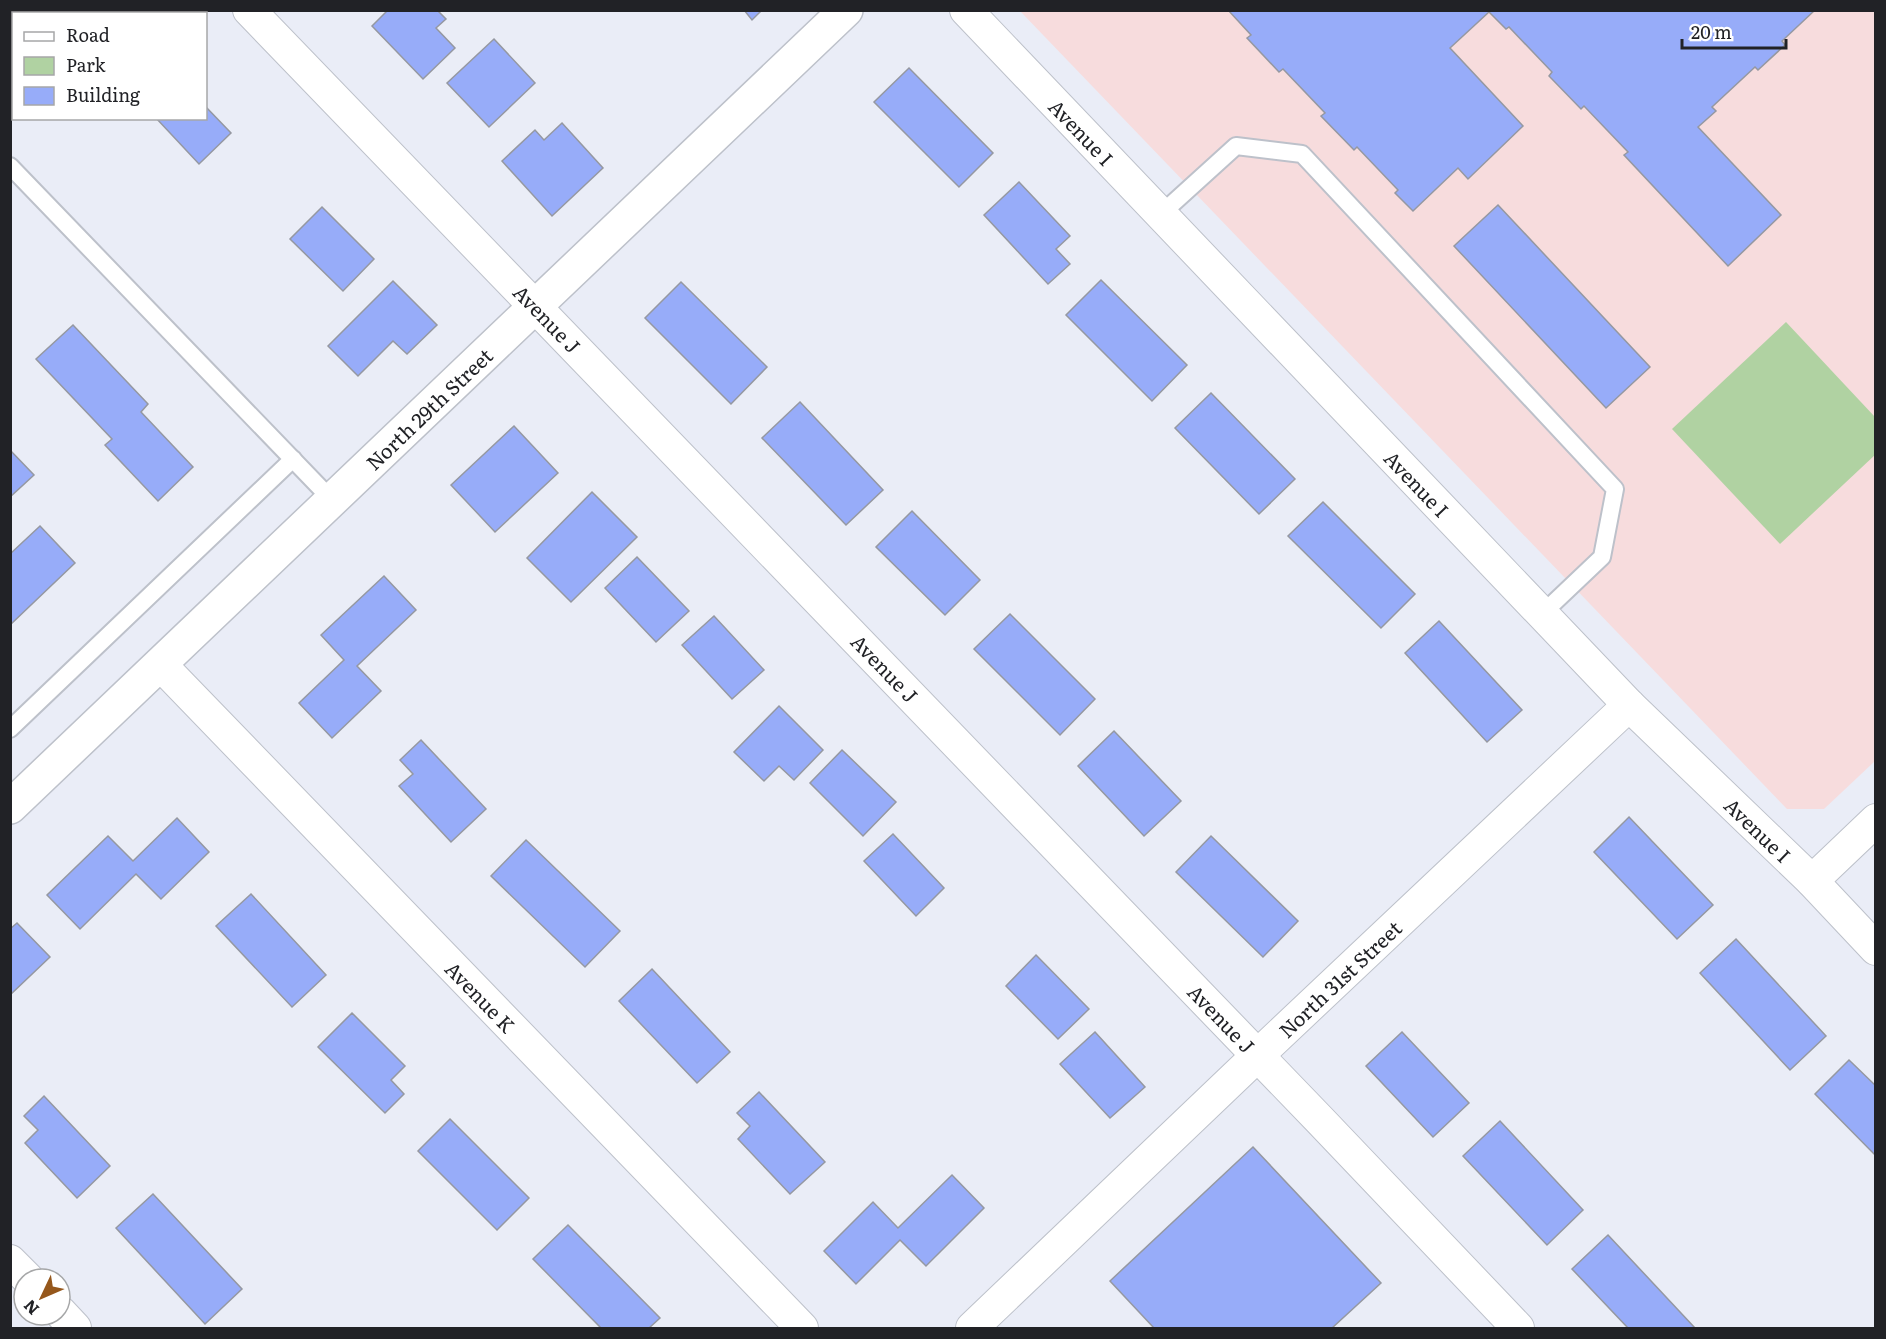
<svg xmlns="http://www.w3.org/2000/svg" width="1886" height="1339" font-family="Literata,serif">
<style>
.education{fill:#f7dcdd}
.green{fill:#b0d2a2}
.building{fill:#97acf9;stroke:#9598a1;stroke-width:1.5}
.lines{fill:none;stroke-linecap:round;stroke-linejoin:round}
.service-casing{stroke:#bdc1ca;stroke-width:20}
.minor-casing{stroke:#bdc1ca;stroke-width:34}
.tertiary-casing{stroke:#bdc1ca;stroke-width:36}
.service{stroke:#fff;stroke-width:16}
.minor{stroke:#fff;stroke-width:32}
.tertiary{stroke:#fff;stroke-width:33}
.labels{text-anchor:middle;dominant-baseline:central;stroke-width:6;stroke-linejoin:round;paint-order:stroke}
.street-label{font-size:20px;fill:#212226;stroke:#fff}
</style>
<rect width="100%" height="100%" fill="#eaedf7"/>
<polygon class="education" points="1020,11 1875,11 1875,761 1824,809 1787,809"/>
<polygon class="green" points="1786,322 1875,417 1876,454 1780,544 1672,429"/>
<g class="building">
<polygon points="30,10 90,10 87,14 33,14"/>
<polygon points="388,10 437,10 446,19 436,28 455,48 423,79 372,26"/>
<polygon points="744,10 762,10 752,20"/>
<polygon points="1228,10 1815,10 1782,41 1785,45 1758,70 1755,67 1712,107 1716,111 1698,127 1781,215 1728,266 1624,155 1628,152 1584,106 1581,109 1549,76 1552,72 1509,27 1506,29 1489,12 1450,48 1523,126 1468,179 1458,168 1413,211 1395,193 1398,190 1357,147 1354,150 1321,116 1325,113 1283,69 1279,72 1247,38 1251,35"/>
<polygon points="494,39 535,83 489,127 447,83"/>
<polygon points="909,68 993,153 959,187 874,102"/>
<polygon points="206,107 231,133 199,164 156,118 206,118"/>
<polygon points="562,123 603,168 552,216 502,161 535,130 544,140"/>
<polygon points="1019,182 1070,236 1056,249 1070,264 1048,284 984,215"/>
<polygon points="1498,205 1650,367 1606,408 1454,246"/>
<polygon points="322,207 374,259 343,291 290,239"/>
<polygon points="1101,280 1187,365 1152,401 1066,315"/>
<polygon points="393,281 437,325 407,354 393,341 358,376 328,346"/>
<polygon points="681,282 767,367 731,404 645,318"/>
<polygon points="73,325 148,404 141,412 193,467 158,501 105,445 112,439 36,359"/>
<polygon points="1211,393 1295,479 1259,514 1175,428"/>
<polygon points="800,402 883,490 846,525 762,438"/>
<polygon points="514,426 558,473 495,532 451,485"/>
<polygon points="10,450 34,475 10,497"/>
<polygon points="592,492 637,537 571,602 527,558"/>
<polygon points="1323,502 1415,594 1381,628 1288,536"/>
<polygon points="912,511 980,580 945,615 876,547"/>
<polygon points="40,526 75,563 10,625 10,554"/>
<polygon points="637,557 689,611 656,642 605,588"/>
<polygon points="384,576 416,610 357,666 381,691 332,738 299,703 344,660 321,635"/>
<polygon points="1010,614 1095,699 1060,735 974,649"/>
<polygon points="714,616 764,670 732,699 682,645"/>
<polygon points="1439,621 1522,710 1487,742 1405,653"/>
<polygon points="779,706 823,750 794,780 779,766 764,781 734,752"/>
<polygon points="1114,731 1181,801 1144,836 1078,766"/>
<polygon points="421,740 486,809 451,842 399,786 413,774 400,760"/>
<polygon points="842,750 896,802 863,836 810,783"/>
<polygon points="1629,817 1713,905 1677,939 1594,852"/>
<polygon points="177,818 209,852 161,899 136,874 80,929 47,895 108,836 133,861"/>
<polygon points="893,834 944,888 916,916 864,861"/>
<polygon points="1211,836 1298,921 1263,957 1176,872"/>
<polygon points="526,840 620,931 585,967 491,876"/>
<polygon points="251,894 326,975 292,1007 216,926"/>
<polygon points="17,923 50,957 10,995 10,929"/>
<polygon points="1736,939 1826,1036 1790,1070 1700,973"/>
<polygon points="1036,955 1089,1009 1058,1039 1006,986"/>
<polygon points="652,969 730,1052 697,1083 619,1001"/>
<polygon points="352,1013 405,1066 391,1080 404,1094 385,1113 318,1047"/>
<polygon points="1095,1032 1145,1087 1110,1118 1060,1064"/>
<polygon points="1402,1032 1469,1103 1433,1137 1366,1066"/>
<polygon points="1849,1060 1876,1086 1876,1156 1815,1094"/>
<polygon points="759,1092 825,1162 790,1194 738,1139 750,1126 737,1113"/>
<polygon points="44,1096 110,1166 77,1198 25,1143 38,1130 24,1116"/>
<polygon points="450,1119 529,1198 497,1230 418,1151"/>
<polygon points="1500,1121 1583,1210 1547,1245 1463,1156"/>
<polygon points="1253,1147 1381,1283 1332,1328 1154,1328 1110,1281"/>
<polygon points="952,1175 984,1208 926,1266 900,1240 856,1284 824,1251 873,1202 898,1228"/>
<polygon points="153,1194 242,1289 205,1324 116,1228"/>
<polygon points="568,1225 660,1318 649,1328 601,1328 533,1259"/>
<polygon points="1608,1235 1695,1328 1628,1328 1572,1269"/>
</g>
<g class="lines">
<defs>
<g id="service">
<polyline points="10,166 332,500"/>
<polyline points="1161,214 1236,146 1302,154 1615,489 1602,557 1543,613"/>
<polyline points="10,729 293,459"/>
</g>
<g id="minor">
<path id="s1" d="M249 10C674 448 1098 886 1518 1328"/>
<path id="s2" d="M966 10 1629 705 1812 881 1876 949"/>
<path id="s3" d="M160 664 802 1328"/>
<polyline points="1812,881 1876,820"/>
<polyline points="10,1261 28,1279"/>
<polyline points="60,1312 75,1328"/>
<path id="s4" d="M972 1328 1258 1055 1629 705"/>
</g>
<g id="tertiary">
<path id="s5" d="M10 807 846 10"/>
</g>
</defs>
<use href="#service" class="service-casing"/>
<use href="#minor" class="minor-casing"/>
<use href="#tertiary" class="tertiary-casing"/>
<use href="#service" class="service"/>
<use href="#minor" class="minor"/>
<use href="#tertiary" class="tertiary"/>
</g>
<g class="labels">
<g class="street-label">
<text stroke="none"><textPath href="#s2" startOffset="168">Avenue I</textPath></text>
<text stroke="none"><textPath href="#s1" startOffset="429">Avenue J</textPath></text>
<text stroke="none"><textPath href="#s5" startOffset="578">North 29th Street</textPath></text>
<text stroke="none"><textPath href="#s2" startOffset="654">Avenue I</textPath></text>
<text stroke="none"><textPath href="#s1" startOffset="915">Avenue J</textPath></text>
<text stroke="none"><textPath href="#s2" startOffset="1140">Avenue I</textPath></text>
<text stroke="none"><textPath href="#s4" startOffset="507">North 31st Street</textPath></text>
<text stroke="none"><textPath href="#s3" startOffset="462">Avenue K</textPath></text>
<text stroke="none"><textPath href="#s1" startOffset="1401">Avenue J</textPath></text>
</g>
</g>
<rect width="1886" height="1339" fill="none" stroke="#212226" stroke-width="24"/>
<rect x="12" y="12" width="195" height="108" fill="#ffffff" stroke="#a6a7a8" stroke-width="1.5"/>
<rect x="24" y="32" width="30" height="9" fill="#ffffff" stroke="#a6a7a8" stroke-width="1.5"/>
<text x="66" y="42" font-size="18" fill="#212226">Road</text>
<rect x="24" y="57" width="30" height="18" fill="#b0d2a2" stroke="#a6a7a8" stroke-width="1.5"/>
<text x="66" y="72" font-size="18" fill="#212226">Park</text>
<rect x="24" y="87" width="30" height="18" fill="#97acf9" stroke="#a6a7a8" stroke-width="1.5"/>
<text x="66" y="102" font-size="18" fill="#212226">Building</text>
<g transform="translate(42 1297) rotate(226)"><circle r="28" fill="#ffffff" stroke="#a6a7a8" stroke-width="1.5"/>
<path d="M0-4.5L10 22L0 15L-10 22Z" fill="#95571c"/>
<text y="-9" font-size="16" font-weight="bold" text-anchor="middle" fill="#212226">N</text>
</g>
<path d="M1682 39v9h104v-9" fill="none" stroke="#212226" stroke-width="3"/>
<text x="1691" y="39" font-size="18" fill="#212226" stroke="#ffffff" stroke-width="4.5" paint-order="stroke">20 m</text>
</svg>
